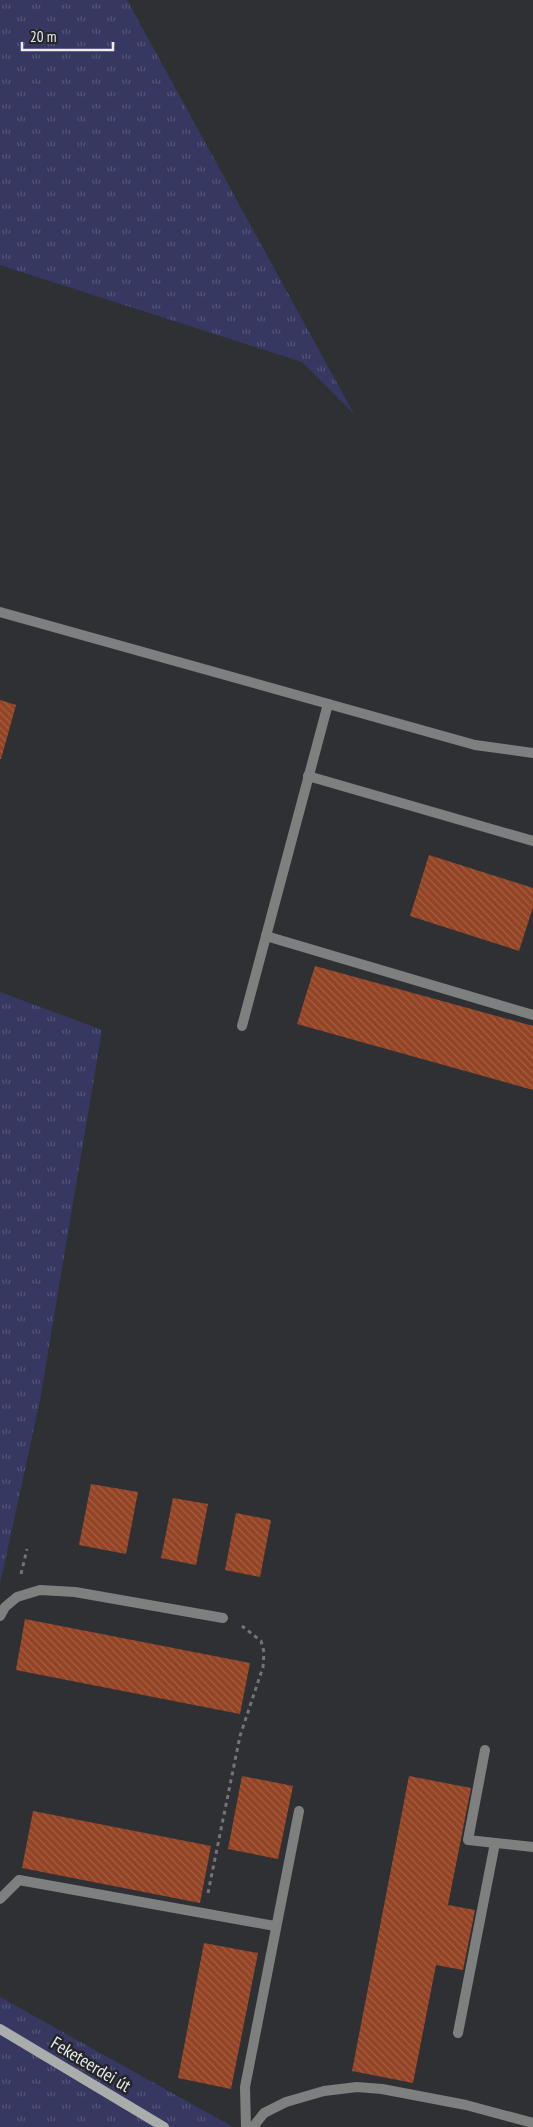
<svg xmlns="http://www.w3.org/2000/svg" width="533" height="2127" font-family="'PT Sans Narrow',sans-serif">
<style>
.grass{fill:url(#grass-tufts)}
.building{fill:url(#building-back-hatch)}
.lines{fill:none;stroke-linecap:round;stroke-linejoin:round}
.path{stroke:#737477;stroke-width:3;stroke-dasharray:4 4;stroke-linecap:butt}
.lane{stroke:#7d807f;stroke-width:10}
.secondary{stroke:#a9aeac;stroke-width:10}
.labels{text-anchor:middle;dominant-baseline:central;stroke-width:5;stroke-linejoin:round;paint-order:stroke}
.street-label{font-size:18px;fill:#ececef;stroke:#25262a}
</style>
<defs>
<pattern id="grass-tufts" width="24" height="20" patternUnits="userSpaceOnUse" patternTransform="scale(1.25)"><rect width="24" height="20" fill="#373862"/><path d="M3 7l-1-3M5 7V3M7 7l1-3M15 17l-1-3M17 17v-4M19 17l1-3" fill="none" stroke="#545579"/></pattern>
<pattern id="building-back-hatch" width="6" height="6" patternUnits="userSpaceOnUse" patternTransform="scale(1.25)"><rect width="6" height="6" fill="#934424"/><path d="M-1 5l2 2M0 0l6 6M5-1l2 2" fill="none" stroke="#a25f44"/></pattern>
</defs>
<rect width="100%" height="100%" fill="#2f3034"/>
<g class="grass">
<polygon points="0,0 127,0 354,414 302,362 0,265"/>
<polygon points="0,992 102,1030 40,1400 0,1584"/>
<polygon points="0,1997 233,2127 0,2127"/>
</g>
<g class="building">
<polygon points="0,700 16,705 1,759 0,759"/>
<polygon points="429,855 533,888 533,907 519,951 410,916"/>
<polygon points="315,966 533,1026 533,1090 297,1024"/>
<polygon points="91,1484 138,1492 126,1554 79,1545"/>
<polygon points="173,1498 208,1504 196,1565 161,1558"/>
<polygon points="236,1513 271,1520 260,1577 225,1570"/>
<polygon points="25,1619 250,1663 240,1714 16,1670"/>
<polygon points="242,1776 293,1786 278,1859 228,1849"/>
<polygon points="409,1776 471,1788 448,1905 475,1910 463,1970 436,1965 413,2083 352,2071"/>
<polygon points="33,1811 211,1846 200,1903 22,1868"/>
<polygon points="204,1943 258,1953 231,2089 178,2078"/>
</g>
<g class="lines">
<g class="path">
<polyline points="21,1574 27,1549"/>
<polyline points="208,1893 240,1736 263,1667 264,1652 261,1641 242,1626"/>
</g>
<g class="lane">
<polyline points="0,612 475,745 533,753"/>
<polyline points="308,776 533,841"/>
<polyline points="266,936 533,1015"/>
<polyline points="242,1026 328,704"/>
<polyline points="0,1616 5,1607 17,1597 40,1590 75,1592 223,1618"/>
<polyline points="485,1750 468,1840 533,1847"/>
<polyline points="0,1899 19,1880 275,1926"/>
<polyline points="458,2033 495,1843"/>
<polyline points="246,2127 245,2087 299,1811"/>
<polyline points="253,2127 264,2113 286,2102 324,2091 357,2087 382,2089 466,2105 533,2123"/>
</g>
<polyline class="secondary" points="0,2029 164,2127"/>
</g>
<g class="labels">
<g class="street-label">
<text transform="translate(91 2064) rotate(31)">Feketeerdei út</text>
</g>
</g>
<path d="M22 42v8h91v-8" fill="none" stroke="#ececef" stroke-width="2.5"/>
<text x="30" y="42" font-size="15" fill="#ececef" stroke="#25262a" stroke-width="4" paint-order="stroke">20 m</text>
</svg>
